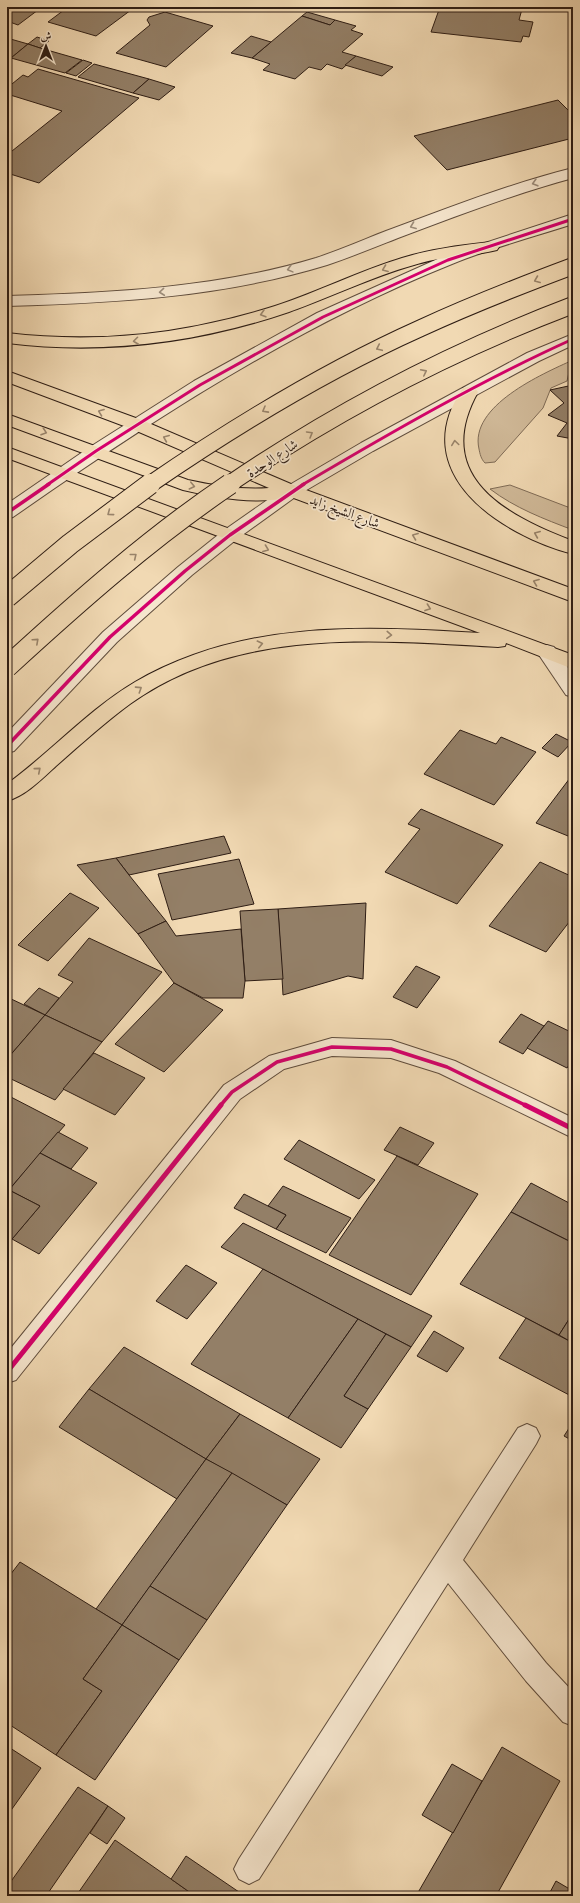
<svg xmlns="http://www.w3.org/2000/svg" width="580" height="1903" font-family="'EB Garamond',Amiri,serif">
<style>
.green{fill:#d0b998;stroke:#7f6b56}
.building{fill:#937f67;stroke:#2e1d14}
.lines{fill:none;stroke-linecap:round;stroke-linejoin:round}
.minor-casing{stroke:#5f4c3c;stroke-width:2}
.major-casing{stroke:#2e1d14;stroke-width:2}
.minor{fill:#f6e6ce;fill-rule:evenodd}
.major{fill:#f1d9b3;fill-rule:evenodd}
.highway-bridge-far1-casing{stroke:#2e1d14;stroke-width:18;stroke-linecap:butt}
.highway-bridge-casing{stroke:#2e1d14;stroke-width:22;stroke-linecap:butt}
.highway-bridge-far1{stroke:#f1d9b3;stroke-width:16}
.highway-bridge{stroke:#f1d9b3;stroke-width:20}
.cycleway-far2-casing{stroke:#f6e6ce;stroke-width:5}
.cycleway-far1-casing{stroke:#f6e6ce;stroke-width:6}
.cycleway-casing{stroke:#f6e6ce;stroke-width:8}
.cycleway-far2{stroke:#d6006c;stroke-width:3}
.cycleway-far1{stroke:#d6006c;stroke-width:3.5}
.cycleway{stroke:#d6006c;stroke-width:5}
.oneway{stroke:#9c8c7a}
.oneway2{stroke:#99846b}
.labels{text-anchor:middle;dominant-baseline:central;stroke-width:3.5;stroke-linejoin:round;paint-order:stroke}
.street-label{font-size:14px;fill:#2e1d14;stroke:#f6e6ce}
</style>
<rect width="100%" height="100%" fill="#f1d9b3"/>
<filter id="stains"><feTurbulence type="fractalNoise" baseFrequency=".005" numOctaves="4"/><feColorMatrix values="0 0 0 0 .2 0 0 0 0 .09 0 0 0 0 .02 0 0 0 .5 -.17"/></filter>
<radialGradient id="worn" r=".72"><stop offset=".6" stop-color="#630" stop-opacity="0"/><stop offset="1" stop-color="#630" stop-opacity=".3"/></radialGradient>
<g class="green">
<path d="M573 360V370L569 372 567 381 551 388 543 408 495 462 485 463C481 459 480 454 479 449 469 406 542 374 573 360Z"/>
<path d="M510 485 573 509V530C544 519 515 508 490 489Z"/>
</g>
<g class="building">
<polygon points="12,7 42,7 18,25 7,21 7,10"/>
<polygon points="68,7 148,7 142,10 131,10 96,36 48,22"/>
<polygon points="440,7 500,7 522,9 519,20 533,22 529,37 523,36 521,42 431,32"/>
<polygon points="165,12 213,26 166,67 116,53 150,25 147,20 149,17"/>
<polygon points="307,12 335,20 330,25 302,16"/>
<polygon points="302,16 330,25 335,20 356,26 351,30 363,34 342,52 356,56 342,69 327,64 321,70 309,67 295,79 263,70 270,64 252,58"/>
<polygon points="251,36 271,42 252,58 231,53"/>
<polygon points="37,37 49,41 40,48 28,44"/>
<polygon points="7,38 28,44 11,58 7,56"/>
<polygon points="28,44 40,48 82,60 65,73 11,58"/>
<polygon points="356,56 393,67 382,76 345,65"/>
<polygon points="83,60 92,63 76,76 66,73"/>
<polygon points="94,64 149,79 133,93 78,77"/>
<polygon points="38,69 139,98 39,183 7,173 7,155 62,111 7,94 7,88 23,75 28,77"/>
<polygon points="149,79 175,87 159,100 133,93"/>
<polygon points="558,100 573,115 573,138 447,170 414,136"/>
<polygon points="571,371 573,371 573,439 557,436 567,423 548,415 564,403 550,390 573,385"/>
<polygon points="460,730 496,744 501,737 536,752 494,805 424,774"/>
<polygon points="556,734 572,742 558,757 542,748"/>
<polygon points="573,774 573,838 536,823"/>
<polygon points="421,809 503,845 457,904 385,872 420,829 408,824"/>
<polygon points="224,836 231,853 129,875 116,858"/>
<polygon points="116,858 129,875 166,921 138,934 77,865"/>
<polygon points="239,859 254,904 172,920 158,874"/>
<polygon points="540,862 573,877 573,917 546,952 489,926"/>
<polygon points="70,893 99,908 48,961 18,945"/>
<polygon points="366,903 363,979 348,976 283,995 278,909"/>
<polygon points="278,909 283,979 245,981 240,911"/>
<polygon points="166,921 176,936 241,929 245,981 243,998 203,998 174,983 138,934"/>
<polygon points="89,938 162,972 102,1042 45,1015 73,982 58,975"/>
<polygon points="416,966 440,977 417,1008 393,997"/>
<polygon points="174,983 223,1010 164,1072 115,1044"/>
<polygon points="39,988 59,998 45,1015 24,1004"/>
<polygon points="7,997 45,1015 7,1059"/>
<polygon points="521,1014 544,1026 523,1054 499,1042"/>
<polygon points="45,1015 102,1042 55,1100 7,1077 7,1059"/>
<polygon points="548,1021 573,1033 573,1059 567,1068 527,1048"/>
<polygon points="94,1053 145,1078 115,1115 63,1089"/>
<polygon points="7,1095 65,1125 7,1192"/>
<polygon points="400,1127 434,1143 418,1165 384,1150"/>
<polygon points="58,1132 88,1148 71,1169 40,1153"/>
<polygon points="299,1140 375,1180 359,1199 284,1159"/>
<polygon points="40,1153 97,1183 39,1254 12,1239 40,1206 9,1190"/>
<polygon points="397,1156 478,1194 411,1295 329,1255"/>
<polygon points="531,1183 573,1205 573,1243 511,1212"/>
<polygon points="283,1186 351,1218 326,1253 276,1229 286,1215 268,1206"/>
<polygon points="9,1190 40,1206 7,1245 7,1192"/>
<polygon points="244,1194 286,1215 276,1229 234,1208"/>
<polygon points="511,1212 573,1243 573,1313 559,1335 460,1284"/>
<polygon points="243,1223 432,1316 411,1347 221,1247"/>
<polygon points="186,1265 217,1283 187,1319 156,1301"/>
<polygon points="263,1269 358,1319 288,1418 191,1364"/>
<polygon points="573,1313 573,1343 559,1335"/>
<polygon points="526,1318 573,1343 573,1397 499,1358"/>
<polygon points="358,1319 386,1334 344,1396 368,1409 341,1448 288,1418"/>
<polygon points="434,1331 464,1348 447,1372 417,1356"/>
<polygon points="386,1334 411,1347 368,1409 344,1396"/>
<polygon points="124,1347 240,1414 206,1459 89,1389"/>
<polygon points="89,1389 206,1459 177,1499 59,1427"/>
<polygon points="240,1414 320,1459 287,1505 206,1459"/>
<polygon points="573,1422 573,1441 564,1436"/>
<polygon points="206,1459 232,1473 122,1625 96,1609"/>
<polygon points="232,1473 287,1505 207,1620 150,1586"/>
<polygon points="20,1562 122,1625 83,1679 102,1691 56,1755 7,1723 7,1579"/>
<polygon points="150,1586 207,1620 179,1660 122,1625"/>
<polygon points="122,1625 179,1660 95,1780 56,1755 102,1691 83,1679"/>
<polygon points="7,1746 41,1768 7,1816"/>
<polygon points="502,1747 560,1781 496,1896 416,1896"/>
<polygon points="452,1764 482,1781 453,1833 422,1815"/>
<polygon points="78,1787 108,1806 46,1896 7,1896 7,1887"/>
<polygon points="108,1806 125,1818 107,1844 90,1833"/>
<polygon points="115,1840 171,1879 195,1896 76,1896"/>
<polygon points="186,1856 239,1892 236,1896 195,1896 171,1879"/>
<polygon points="556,1881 573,1891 573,1896 548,1896"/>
</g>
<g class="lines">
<defs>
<g id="minor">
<path d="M573 168V178C514 194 456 216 398 238 375 247 351 257 327 265 223 297 115 303 7 306V296C111 293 216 288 316 258 340 250 363 240 386 231 448 208 509 184 573 168Z"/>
<path d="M573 214V224C533 237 491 248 452 264 295 327 152 420 13 517L7 519V504L90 447 194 381 317 313 442 257Z"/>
<polygon points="573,334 573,345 539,361 373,451 298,495 237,539 192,575 117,642 14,751 7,753 7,733 103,632 178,567 223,531 286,487 361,443 527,353"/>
<polygon points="547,645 554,647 573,675 573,697 566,695 537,652 540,647"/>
<polygon points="332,1038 391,1040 455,1061 573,1118 573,1138 439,1073 391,1058 332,1056 284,1069 240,1099 16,1380 7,1383 7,1353 224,1085 269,1056"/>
<polygon points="527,1424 536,1428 540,1436 536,1444 463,1560 546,1663 573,1692 573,1726 563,1722 526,1681 448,1583 259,1879 249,1884 239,1879 234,1869 239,1859 518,1428"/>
</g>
<g id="major">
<path d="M491 242 497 244 499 247 497 250C469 257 441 256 414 265 371 277 331 297 289 312 198 343 103 355 7 343V333C100 344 186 334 275 306 318 292 359 271 402 258 431 249 461 245 491 242Z"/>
<path d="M7 371 144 421 298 487 573 589V602L291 497C256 505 218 498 183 490L7 425V414L188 480C215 486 242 490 269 488L132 429 7 382Z"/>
<path d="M469 387 475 388 478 392C431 476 506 516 573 541V554C501 535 405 473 463 388Z"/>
<path d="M7 447 573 655V669L506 643 505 646 498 647C373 640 237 627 130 704 104 723 80 745 56 766 42 779 25 796 7 801V784C51 752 88 710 135 682 242 620 360 626 480 633L7 458Z"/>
</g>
</defs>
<use href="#minor" class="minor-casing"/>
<use href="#major" class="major-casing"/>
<use href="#minor" class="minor"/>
<use href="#major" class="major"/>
<defs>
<g id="highway-bridge-far1">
<path d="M149 485C235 426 325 371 421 328 471 305 522 285 573 266"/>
<path d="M228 485C335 412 452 351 573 305"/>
</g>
<g id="highway-bridge">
<polyline points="7,597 70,544 150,484"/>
<path d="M7 667C78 602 150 538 230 484"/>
</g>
</defs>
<use href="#highway-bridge-far1" class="highway-bridge-far1-casing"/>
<use href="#highway-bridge" class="highway-bridge-casing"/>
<use href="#highway-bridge-far1" class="highway-bridge-far1"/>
<use href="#highway-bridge" class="highway-bridge"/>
<defs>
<g id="cycleway-far2">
<polyline points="47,485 96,451 200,385 323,317 448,260 573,219"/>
<path d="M302 485C390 433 480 381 573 339"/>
</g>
<g id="cycleway-far1">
<polyline points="7,513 49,484"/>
<polyline points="7,746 110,637 185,571 230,535 304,484"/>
<polyline points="220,1106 232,1092 277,1062 332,1047 391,1049 447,1067 527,1106"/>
</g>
<g id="cycleway">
<polyline points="525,1105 573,1129"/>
<polyline points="7,1372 221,1105"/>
</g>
</defs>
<use href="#cycleway-far2" class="cycleway-far2-casing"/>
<use href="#cycleway-far1" class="cycleway-far1-casing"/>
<use href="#cycleway" class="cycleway-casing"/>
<use href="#cycleway-far2" class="cycleway-far2"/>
<use href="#cycleway-far1" class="cycleway-far1"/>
<use href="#cycleway" class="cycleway"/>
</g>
<defs><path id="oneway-chevron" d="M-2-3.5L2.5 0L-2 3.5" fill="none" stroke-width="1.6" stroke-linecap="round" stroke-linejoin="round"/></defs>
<g class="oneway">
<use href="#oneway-chevron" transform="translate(535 183) rotate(164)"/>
<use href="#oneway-chevron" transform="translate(413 226) rotate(159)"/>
<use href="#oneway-chevron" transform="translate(290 269) rotate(165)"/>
<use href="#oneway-chevron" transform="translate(162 292) rotate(174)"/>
</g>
<g class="oneway2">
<use href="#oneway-chevron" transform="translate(385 269) rotate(159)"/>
<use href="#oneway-chevron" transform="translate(537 280) rotate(158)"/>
<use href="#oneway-chevron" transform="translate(263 314) rotate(164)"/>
<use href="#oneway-chevron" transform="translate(136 341) rotate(173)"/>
<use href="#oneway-chevron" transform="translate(379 348) rotate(155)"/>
<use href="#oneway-chevron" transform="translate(424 372) rotate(-27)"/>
<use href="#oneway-chevron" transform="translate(265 410) rotate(151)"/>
<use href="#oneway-chevron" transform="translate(101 412) rotate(-159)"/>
<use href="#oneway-chevron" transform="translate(44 432) rotate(19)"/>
<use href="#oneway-chevron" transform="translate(310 434) rotate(-30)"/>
<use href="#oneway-chevron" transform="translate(166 438) rotate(-157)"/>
<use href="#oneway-chevron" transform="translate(455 443) rotate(-98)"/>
<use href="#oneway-chevron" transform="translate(192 486) rotate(13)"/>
<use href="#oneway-chevron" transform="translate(110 513) rotate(143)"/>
<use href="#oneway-chevron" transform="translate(537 534) rotate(-157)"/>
<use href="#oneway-chevron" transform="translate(415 536) rotate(-159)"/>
<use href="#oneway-chevron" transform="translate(266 549) rotate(21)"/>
<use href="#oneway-chevron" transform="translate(134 556) rotate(-39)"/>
<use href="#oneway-chevron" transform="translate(536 582) rotate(-159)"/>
<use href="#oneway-chevron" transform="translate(428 608) rotate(20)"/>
<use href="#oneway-chevron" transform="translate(389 635) rotate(3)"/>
<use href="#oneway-chevron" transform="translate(36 641) rotate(-42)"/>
<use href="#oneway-chevron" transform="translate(260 644) rotate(-13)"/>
<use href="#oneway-chevron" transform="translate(139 689) rotate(-33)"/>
<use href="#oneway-chevron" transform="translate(38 770) rotate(-40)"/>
</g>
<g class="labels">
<g class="street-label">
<text transform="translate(272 458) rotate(-33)">شارع الوحدة</text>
<text transform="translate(345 511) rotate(20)">شارع الشيخ زايد</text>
</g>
</g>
<rect width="580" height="1903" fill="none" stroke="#f1d9b3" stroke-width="24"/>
<rect x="8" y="8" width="564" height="1887" fill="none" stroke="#2e1d14" stroke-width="2"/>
<rect x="12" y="12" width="556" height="1879" fill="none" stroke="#2e1d14"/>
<g transform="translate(46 46)" stroke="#f6e6ce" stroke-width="3" paint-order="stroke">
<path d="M0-3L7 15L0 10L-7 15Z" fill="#2e1d14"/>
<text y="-6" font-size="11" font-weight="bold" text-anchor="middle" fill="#2e1d14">ش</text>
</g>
<rect width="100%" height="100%" filter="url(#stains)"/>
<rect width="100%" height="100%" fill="url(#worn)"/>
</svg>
